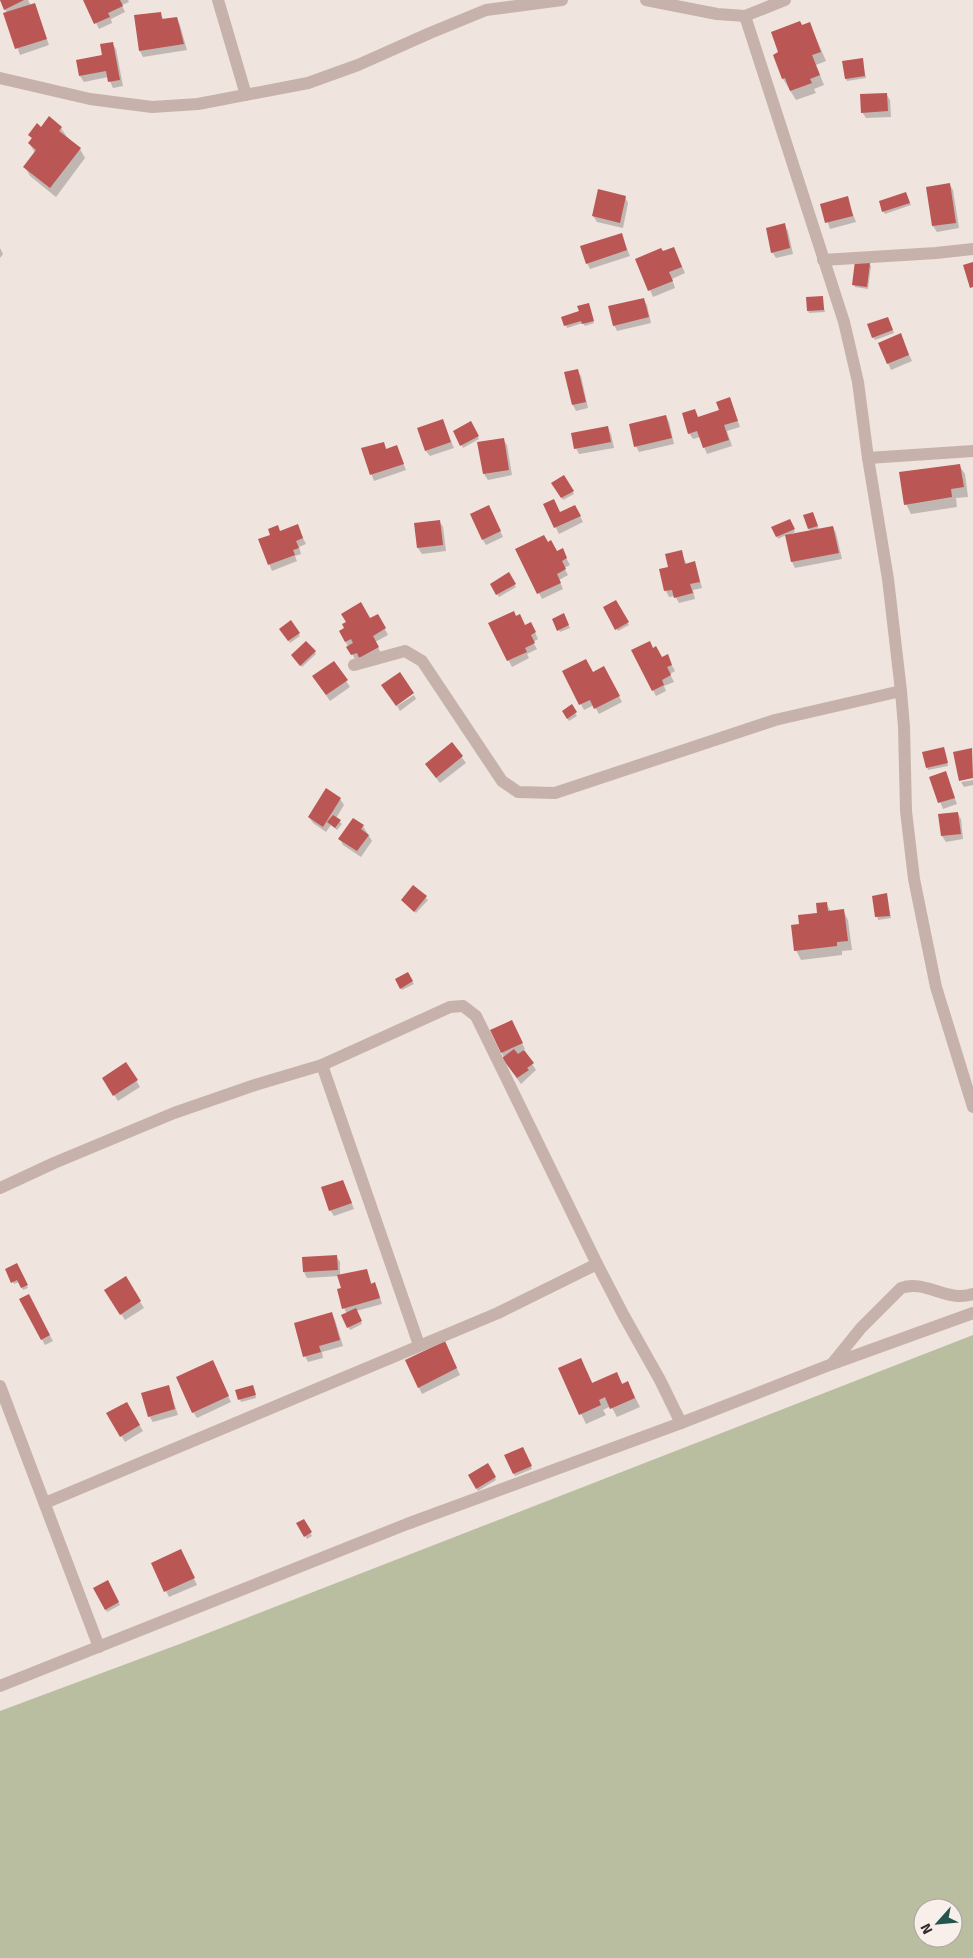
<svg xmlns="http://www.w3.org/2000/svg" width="973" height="1958" font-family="Signika,sans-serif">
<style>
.green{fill:#babea0;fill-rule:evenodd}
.shadow{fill:#0003}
.building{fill:#ba5653}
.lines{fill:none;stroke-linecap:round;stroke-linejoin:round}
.minor{stroke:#c7b2ab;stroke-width:12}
</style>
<rect width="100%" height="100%" fill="#f0e4df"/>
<path class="green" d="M973 1335V1958H0V1711L185 1642ZM923 1908H953V1938H923Z"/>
<g class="shadow">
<polygon points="0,0 28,0 31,6 34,4 49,45 20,55 5,14 7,13"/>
<polygon points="85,0 128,0 129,2 122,5 125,12 111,19 112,23 99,29"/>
<polygon points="160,13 164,20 177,18 180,25 187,50 143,57 140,51"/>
<polygon points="810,24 826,61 816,65 824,85 814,89 816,93 796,100 783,79 774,55 780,53 802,26"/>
<polygon points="112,43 116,49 123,86 113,88 108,77 84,82 80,76 104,56"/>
<polygon points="862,59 866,78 847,81 846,79"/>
<polygon points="886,94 890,100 891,117 866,118 862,112"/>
<polygon points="42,128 61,128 67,137 80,149 85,158 56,197 30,176 25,167 35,153 29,143 32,139 30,135"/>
<polygon points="949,184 953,190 959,228 937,232 933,226 927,188"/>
<polygon points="907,196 911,205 885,214 883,211"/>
<polygon points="625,197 628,203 623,228 597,222 593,216"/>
<polygon points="847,198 856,222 830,229 822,205"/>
<polygon points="784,225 788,231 793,254 776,258 772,252"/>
<polygon points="621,234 630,256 590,269 587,263"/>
<polygon points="0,248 3,254 0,258"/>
<polygon points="674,248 685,273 672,279 675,288 653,297 637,259"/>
<polygon points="869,264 871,266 868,289 855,287 854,285"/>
<polygon points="822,298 825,312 809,313 808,310"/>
<polygon points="643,299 647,305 651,323 617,331 614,325"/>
<polygon points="589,307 594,323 585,326 583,323 567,328 563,318"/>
<polygon points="889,321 894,333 875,340 873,337"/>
<polygon points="903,341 912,361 891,370 879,343"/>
<polygon points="577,370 581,376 588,408 576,411 573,405"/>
<polygon points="730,399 740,427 727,431 732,446 707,454 700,437 693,439 689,433 720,411"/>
<polygon points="666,416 669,422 674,444 639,452 636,446"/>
<polygon points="442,420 454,448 430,456 426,451"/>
<polygon points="470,423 479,439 463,448 454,431"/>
<polygon points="608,428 611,434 614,448 579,454 576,448"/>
<polygon points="503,439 507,445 512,475 488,480 484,474"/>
<polygon points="383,444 387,450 397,447 406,470 374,481 362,449"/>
<polygon points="959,465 965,474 968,497 956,498 957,507 911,514 906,504"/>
<polygon points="564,477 574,494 563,500 553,483"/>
<polygon points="544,504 560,513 575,506 583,522 559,534"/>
<polygon points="492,513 503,537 486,545 483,540"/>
<polygon points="814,516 819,530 833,527 836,533 842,559 795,568 792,562 786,535 778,539 777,536 791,523 795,532 788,535 811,532 809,529"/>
<polygon points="439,521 443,527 446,551 422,554 418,548"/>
<polygon points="297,526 306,544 299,547 301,554 295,556 297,561 272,571 260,540"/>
<polygon points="548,543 557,552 565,556 570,565 564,568 568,575 559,580 563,589 542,599 517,550"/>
<polygon points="681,552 687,565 694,563 697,569 702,588 693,590 695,599 679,603 675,596 669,597 666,591 660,570 670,567"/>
<polygon points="508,574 516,587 499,597 491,585"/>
<polygon points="616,601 629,625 618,631 604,608"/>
<polygon points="564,615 570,628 560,632 554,620"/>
<polygon points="378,616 388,635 375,642 381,653 356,661 340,632 346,628 347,622 370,620"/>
<polygon points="516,617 525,627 534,630 538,639 533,642 537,649 527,654 529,658 512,667 490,624"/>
<polygon points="291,622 300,636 290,643 281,629"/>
<polygon points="653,649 662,659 670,662 675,671 670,674 674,682 664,686 666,691 656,696 653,690"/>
<polygon points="315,652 316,654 302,667 294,658"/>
<polygon points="334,663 350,687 330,701 317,682"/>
<polygon points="564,672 607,673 622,702 599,714 594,705 584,710"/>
<polygon points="414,695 416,699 400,711 397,706"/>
<polygon points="571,706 577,716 569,721 563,711"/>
<polygon points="452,744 466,763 440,783 430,770"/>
<polygon points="945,751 948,766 928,770 927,767"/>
<polygon points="945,772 957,804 943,809 930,777"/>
<polygon points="973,780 973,785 964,787 961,782"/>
<polygon points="327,790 340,799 344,805 336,818 342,824 337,830 331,825 326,832 313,823 309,817"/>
<polygon points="957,813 961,819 963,839 946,842 942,836"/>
<polygon points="363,826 372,841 361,857 343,845 340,839"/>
<polygon points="414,887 428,900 416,913 402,900"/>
<polygon points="887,895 891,918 878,920 874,897"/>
<polygon points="826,903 831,912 843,910 848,920 852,950 842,951 842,955 801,960 796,950 800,925 818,914"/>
<polygon points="407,973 414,984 402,990 396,979"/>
<polygon points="514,1027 525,1049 523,1050 536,1070 521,1084 507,1065 492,1030"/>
<polygon points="126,1064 140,1087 118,1101 107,1084"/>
<polygon points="343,1181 354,1209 334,1216 330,1210"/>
<polygon points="336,1256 340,1262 340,1276 367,1270 372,1285 375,1284 378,1290 382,1304 356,1311 362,1324 350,1330 343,1316 347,1314 344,1308 342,1289 339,1276 307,1278 304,1272 303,1258"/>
<polygon points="17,1264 28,1288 23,1290 19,1282 14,1284 6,1269"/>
<polygon points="125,1278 144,1308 125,1320 106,1290"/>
<polygon points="28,1296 53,1341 45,1345 21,1300"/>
<polygon points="332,1314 335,1320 343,1346 322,1352 323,1358 308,1362 305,1356"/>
<polygon points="448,1349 460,1375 422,1394 406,1361"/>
<polygon points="581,1359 593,1384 617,1374 623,1385 628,1383 640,1407 617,1417 611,1406 603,1410 606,1415 586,1424 560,1369"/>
<polygon points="215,1367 231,1402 197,1418 193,1412"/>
<polygon points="169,1387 178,1415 153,1422 149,1416"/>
<polygon points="254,1389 256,1398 241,1402 237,1391"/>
<polygon points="126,1403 143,1431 125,1442 108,1414"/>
<polygon points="524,1451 532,1469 515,1476 506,1456"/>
<polygon points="488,1465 496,1480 478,1491 469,1475"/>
<polygon points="304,1521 312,1536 307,1539 298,1524"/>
<polygon points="184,1557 197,1585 169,1597 166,1591"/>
<polygon points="108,1582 120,1605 107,1612 95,1589"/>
</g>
<g class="building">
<polygon points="0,0 24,0 4,10"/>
<polygon points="83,0 120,0 123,6 108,13 110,17 94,24"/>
<polygon points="35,3 47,39 15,49 3,13"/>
<polygon points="161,12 162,19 177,17 184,44 139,51 134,15"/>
<polygon points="800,21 802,25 810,22 821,52 812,55 820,75 810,79 812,83 790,91 785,78 782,79 773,55 778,52 771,32"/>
<polygon points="113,42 120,80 108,82 106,71 79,76 76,60 102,55 100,44"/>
<polygon points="863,58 865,76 845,79 842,61"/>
<polygon points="887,93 888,111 861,113 860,94"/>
<polygon points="49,116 62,127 59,131 81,148 50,188 23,167 36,150 28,143 32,138 28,135 37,123 41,127"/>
<polygon points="950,183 956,223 932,226 926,187"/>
<polygon points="598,189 626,196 620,223 592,216"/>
<polygon points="906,192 910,203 882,212 879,201"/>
<polygon points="848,196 853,216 825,223 820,204"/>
<polygon points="785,223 790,248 771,253 766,228"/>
<polygon points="622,233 627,250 586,264 580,246"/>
<polygon points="674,247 682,267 669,272 673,281 648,291 635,259 661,248 663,251"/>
<polygon points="855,261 870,263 867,287 852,285"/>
<polygon points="973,262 973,287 970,288 963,265"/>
<polygon points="823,296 824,310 807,311 806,297"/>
<polygon points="644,298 649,317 613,326 608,306"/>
<polygon points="589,303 594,321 582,324 581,321 564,326 561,317 579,311 577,306"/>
<polygon points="888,317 893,330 872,338 867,324"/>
<polygon points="901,333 909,355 887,364 878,343"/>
<polygon points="578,369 586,402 572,405 564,372"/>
<polygon points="730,397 738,421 724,425 729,440 703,448 697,431 688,434 682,413 695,409 698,417 719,410 716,402"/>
<polygon points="666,415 672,438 634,447 629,424"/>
<polygon points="443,419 451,442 425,451 417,428"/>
<polygon points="471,421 479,436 460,446 453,431"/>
<polygon points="608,426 611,442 574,449 571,433"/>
<polygon points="504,438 509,470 483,474 477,442"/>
<polygon points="384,442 386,449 397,445 404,464 370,475 361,448"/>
<polygon points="960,464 964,487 951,489 952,497 904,505 899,472"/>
<polygon points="564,475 574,491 561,498 551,483"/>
<polygon points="554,499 560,512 575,505 581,516 554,528 543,504"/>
<polygon points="489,505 501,531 482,540 470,514"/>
<polygon points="813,512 818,526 808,529 803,515"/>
<polygon points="790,519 795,529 776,537 771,527"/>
<polygon points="440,520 443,545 417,548 414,523"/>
<polygon points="298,524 303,538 296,541 299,548 293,550 295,555 268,565 258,539 270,535 268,529 278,525 280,531"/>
<polygon points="833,526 839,553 791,562 785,535"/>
<polygon points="544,535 548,542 551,540 557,551 563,548 567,558 562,561 566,569 557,574 561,583 537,594 515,549"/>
<polygon points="682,550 685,564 695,561 700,582 690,584 693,593 674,598 672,590 664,591 659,569 668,567 665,554"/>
<polygon points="509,572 516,584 496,595 490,584"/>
<polygon points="616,600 629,622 615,630 603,607"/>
<polygon points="361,602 370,618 378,614 386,628 373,636 379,647 359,658 357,653 351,655 346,647 353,643 351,639 345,642 339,631 344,628 342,624 346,622 341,614"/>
<polygon points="514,611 516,616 520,614 525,625 531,622 536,632 531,635 535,643 525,648 527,652 507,661 488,623"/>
<polygon points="564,613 569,625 557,631 552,619"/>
<polygon points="291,620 300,633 288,641 279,629"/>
<polygon points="306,641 316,651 300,666 291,655"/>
<polygon points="650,641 653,648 656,646 662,657 668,654 672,665 667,667 671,675 662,680 664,685 652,691 631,650"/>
<polygon points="586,659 593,672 604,666 620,696 594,709 590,700 579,705 562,671"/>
<polygon points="334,661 348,680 326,695 312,676"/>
<polygon points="400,672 414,693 396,706 381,685"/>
<polygon points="572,704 577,712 567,719 562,711"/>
<polygon points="452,742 463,756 436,778 425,764"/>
<polygon points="944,747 948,763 926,768 922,752"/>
<polygon points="972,748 973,778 959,781 953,752"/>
<polygon points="946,771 955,798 938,803 929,777"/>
<polygon points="326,788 341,798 323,827 308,817"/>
<polygon points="958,812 961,834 941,836 938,814"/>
<polygon points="333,815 341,820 335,828 327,822"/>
<polygon points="353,818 364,825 361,829 369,835 357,851 338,839"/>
<polygon points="413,885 427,896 414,912 401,900"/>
<polygon points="887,893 890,916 875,917 872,896"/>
<polygon points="827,902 828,911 844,909 848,941 837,942 837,946 794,951 791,925 799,924 798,915 817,913 816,903"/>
<polygon points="408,972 413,981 400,989 395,979"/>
<polygon points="512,1020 523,1043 501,1053 490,1030"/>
<polygon points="514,1049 518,1054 524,1050 534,1063 527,1068 529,1070 517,1078 502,1058"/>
<polygon points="126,1062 138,1080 113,1096 102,1078"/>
<polygon points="343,1180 352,1203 329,1211 321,1187"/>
<polygon points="337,1255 338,1270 303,1272 302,1257"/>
<polygon points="17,1263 28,1285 21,1288 17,1280 11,1283 5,1269"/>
<polygon points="367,1269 371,1284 375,1282 380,1298 342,1309 337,1289 341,1288 337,1275"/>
<polygon points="126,1276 141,1301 120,1315 104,1290"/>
<polygon points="29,1294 50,1335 41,1340 19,1299"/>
<polygon points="356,1308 362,1321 347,1328 341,1315"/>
<polygon points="332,1312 340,1340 319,1346 321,1352 303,1357 294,1323"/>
<polygon points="445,1341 457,1368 418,1388 405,1360"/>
<polygon points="581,1358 592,1383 617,1372 622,1384 628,1381 635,1398 610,1409 605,1397 599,1400 601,1405 579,1415 558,1368"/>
<polygon points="213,1360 229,1396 192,1413 176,1377"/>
<polygon points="169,1385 175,1409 148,1417 141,1393"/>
<polygon points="253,1385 256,1395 238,1400 235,1390"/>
<polygon points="127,1402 140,1425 120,1437 106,1413"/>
<polygon points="523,1447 532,1466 513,1474 504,1455"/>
<polygon points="488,1463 496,1477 476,1489 468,1475"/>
<polygon points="304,1519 312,1532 304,1537 296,1523"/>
<polygon points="181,1549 195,1578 164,1592 151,1563"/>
<polygon points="108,1580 119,1602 105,1610 93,1588"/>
</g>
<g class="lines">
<g class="minor">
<polyline points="218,0 246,95"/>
<polyline points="646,0 717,14 745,16 785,0"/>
<polyline points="745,16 844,322 858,382 868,458 888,579 901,691 904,727 906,811 914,879 936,987 973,1107"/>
<polyline points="0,78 90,99 152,107 198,104 308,83 358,65 430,33 486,10 562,0"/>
<polyline points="823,260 936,253 973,249"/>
<polyline points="868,458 973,451"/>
<polyline points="354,665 405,651 422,661 502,781 518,792 555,793 775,720 901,691"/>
<polyline points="322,1065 419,1345"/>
<polyline points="0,1188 54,1163 174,1113 255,1085 322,1065 450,1007 463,1006 476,1016 597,1264 624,1316 660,1380 681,1423"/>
<path d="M832 1364 861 1328 901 1288C925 1279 948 1303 973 1294"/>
<polyline points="0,1386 99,1647"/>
<polyline points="45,1503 498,1313 597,1264"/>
<polyline points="0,1686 407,1524 681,1423 832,1364 973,1313"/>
</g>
</g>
<g transform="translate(938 1923) rotate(243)"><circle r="24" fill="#f8efeb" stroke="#aaa19e"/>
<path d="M0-4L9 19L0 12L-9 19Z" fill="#23544d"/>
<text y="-8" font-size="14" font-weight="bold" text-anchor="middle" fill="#362b2a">N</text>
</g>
</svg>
